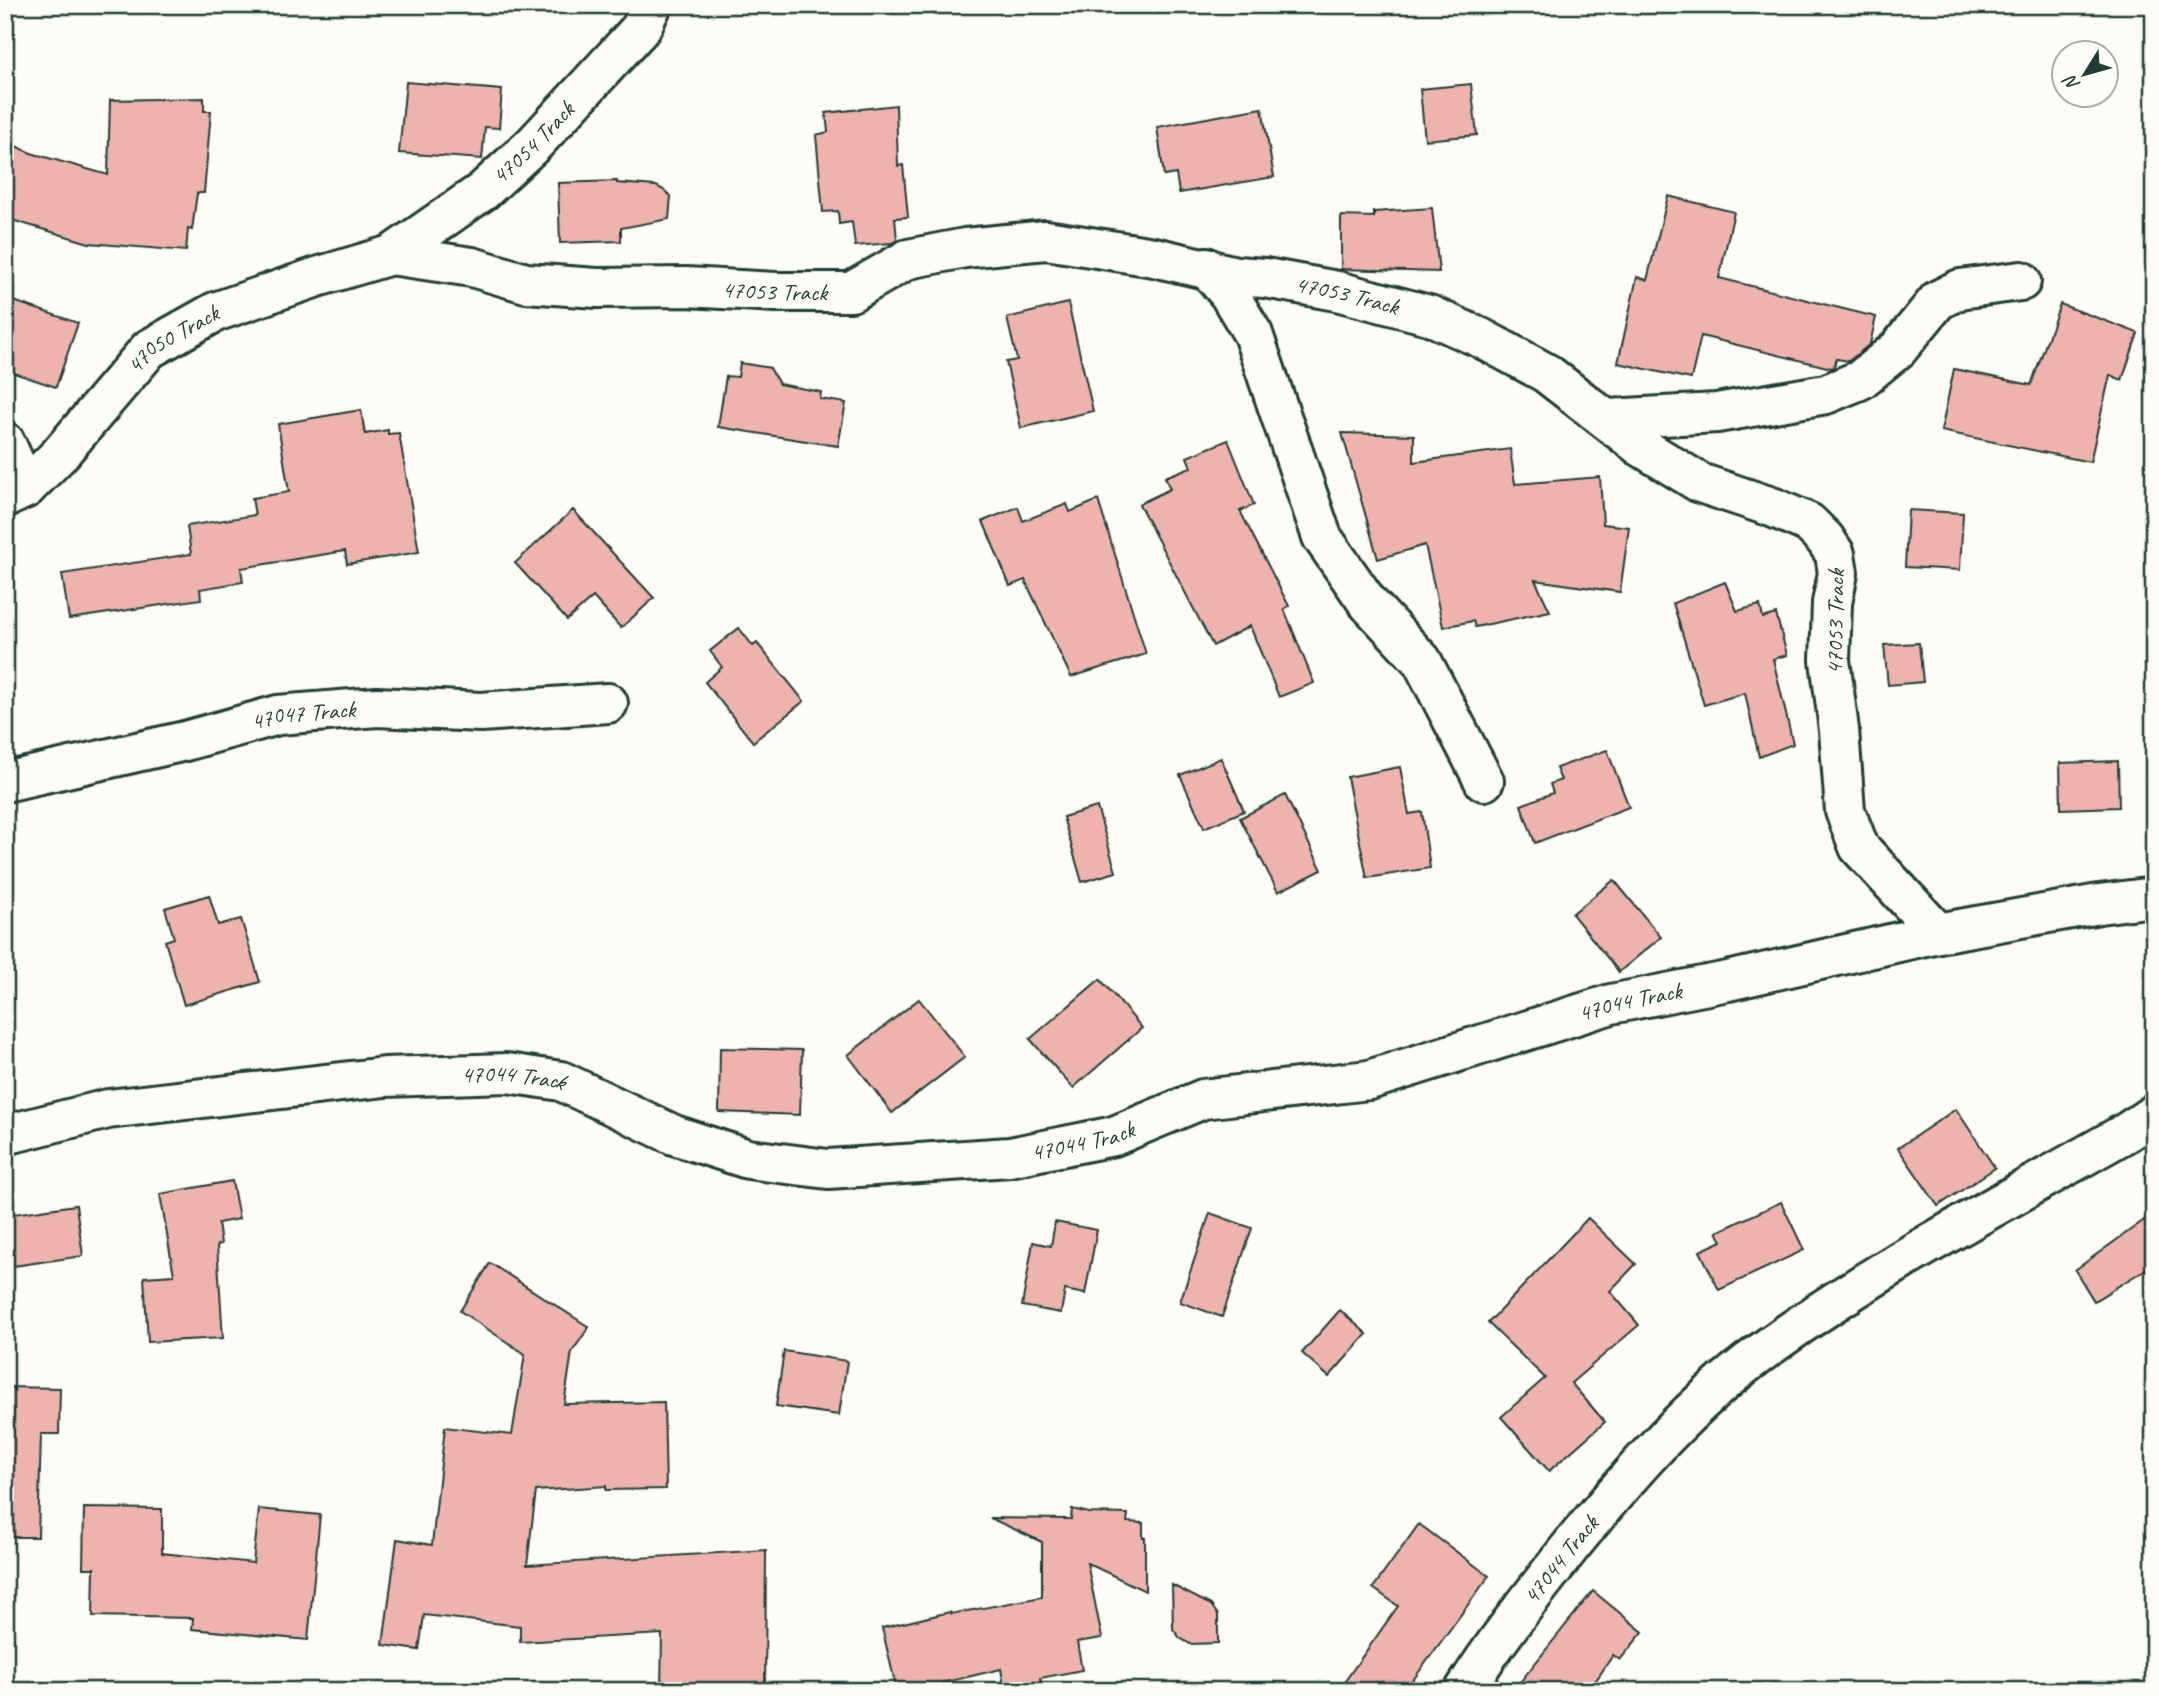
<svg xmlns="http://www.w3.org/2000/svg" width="2159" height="1696" font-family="Caveat,sans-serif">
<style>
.building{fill:#efb3ae;stroke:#1f3d34;stroke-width:2}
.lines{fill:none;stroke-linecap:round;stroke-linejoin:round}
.street-casing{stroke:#1f3d34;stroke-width:44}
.street{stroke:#fdfcf7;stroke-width:38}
.labels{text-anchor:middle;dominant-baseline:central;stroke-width:5;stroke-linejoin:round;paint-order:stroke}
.street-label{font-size:24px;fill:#1f3d34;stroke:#fdfcf7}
</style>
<rect width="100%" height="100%" fill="#fdfcf7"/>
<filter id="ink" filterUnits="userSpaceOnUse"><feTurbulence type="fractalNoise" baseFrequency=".0143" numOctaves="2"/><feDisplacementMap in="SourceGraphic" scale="14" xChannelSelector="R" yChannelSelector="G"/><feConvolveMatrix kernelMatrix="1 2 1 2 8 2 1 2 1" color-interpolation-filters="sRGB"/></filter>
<g filter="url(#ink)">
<g class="building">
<polygon points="406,82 502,90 499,128 485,127 482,159 399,153"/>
<polygon points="1471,84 1477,135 1425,140 1420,89"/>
<polygon points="204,98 204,111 211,111 204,193 197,193 192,230 188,229 186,251 89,243 5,218 5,141 31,153 108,175 110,100"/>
<polygon points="896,105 898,166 903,165 908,217 895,218 897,240 892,243 855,246 852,222 839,224 838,211 823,212 816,135 828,132 826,113"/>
<polygon points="1262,108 1274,177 1179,193 1176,174 1164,176 1157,127"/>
<polygon points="617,181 617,183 656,186 662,189 671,196 669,219 621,228 621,241 560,243 558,183"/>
<polygon points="1668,196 1734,212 1719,278 1876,317 1870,344 1849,361 1836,359 1834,367 1831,368 1701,336 1691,379 1618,363 1637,277 1647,280"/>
<polygon points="1432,208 1439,272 1341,269 1341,216 1374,217 1374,212"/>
<polygon points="5,298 78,323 56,387 5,370"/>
<polygon points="1068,303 1093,411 1021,428 1006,362 1017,360 1007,318"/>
<polygon points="2060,304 2138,333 2122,380 2110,375 2090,462 1941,431 1954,369 2031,385"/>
<polygon points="740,363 770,368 779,384 821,392 820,399 846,403 838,446 718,427 726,376 738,377"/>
<polygon points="361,410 365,434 388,430 388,434 399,433 419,552 347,564 345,551 241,568 243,582 200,589 201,599 69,619 62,574 191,554 187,526 255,515 252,498 289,492 278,424"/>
<polygon points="1342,433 1414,435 1414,462 1510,449 1515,484 1600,477 1603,524 1629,527 1620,592 1535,580 1550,611 1475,627 1473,621 1443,627 1425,545 1378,559"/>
<polygon points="1228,440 1254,505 1240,511 1289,606 1284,609 1314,683 1279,697 1250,626 1213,646 1139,504 1170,489 1165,477 1191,467 1187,457"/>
<polygon points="1098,500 1146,654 1071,677 1025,580 1010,586 983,521 1018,507 1023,521 1067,504 1070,512"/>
<polygon points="573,510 654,598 621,628 593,597 567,620 515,563"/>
<polygon points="1908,510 1963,513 1960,570 1905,567"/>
<polygon points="1725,582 1737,611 1760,605 1763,618 1776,614 1787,655 1773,659 1793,744 1759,757 1745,693 1704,705 1673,603"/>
<polygon points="739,628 753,646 757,643 804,701 753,742 705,682 722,667 710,651"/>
<polygon points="1919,643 1923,682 1888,685 1884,645"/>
<polygon points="1607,750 1629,807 1535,843 1521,805 1553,793 1550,784 1561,780 1556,768"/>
<polygon points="1221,758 1244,811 1204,828 1180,775"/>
<polygon points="2118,761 2119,807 2061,809 2060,763"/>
<polygon points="1400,767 1409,814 1422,812 1430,868 1367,878 1347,777"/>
<polygon points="1285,795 1322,870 1278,892 1240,818"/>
<polygon points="1097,807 1116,872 1082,882 1063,817"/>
<polygon points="1614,880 1661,937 1619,972 1572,914"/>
<polygon points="209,895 218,925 241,919 260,982 184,1005 165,941 174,938 165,908"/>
<polygon points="1100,979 1142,1028 1073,1088 1030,1039"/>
<polygon points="919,999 965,1057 892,1113 848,1055"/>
<polygon points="720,1048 802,1050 800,1115 719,1112"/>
<polygon points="1956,1109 1995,1168 1938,1206 1898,1148"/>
<polygon points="232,1181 239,1219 218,1223 221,1244 217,1245 223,1338 148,1342 144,1277 174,1275 160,1194"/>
<polygon points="1781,1202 1804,1250 1719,1290 1700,1251 1722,1241 1717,1232"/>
<polygon points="76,1205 83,1256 13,1266 6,1215"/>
<polygon points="1210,1213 1252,1228 1222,1317 1180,1302"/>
<polygon points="2154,1213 2154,1264 2094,1301 2075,1270"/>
<polygon points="1588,1218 1636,1264 1610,1291 1639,1325 1571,1383 1605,1422 1549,1471 1501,1417 1545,1378 1488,1323"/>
<polygon points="1055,1222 1097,1230 1085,1294 1065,1290 1061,1313 1022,1306 1033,1242 1051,1246"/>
<polygon points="490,1263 589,1327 572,1352 564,1404 664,1402 666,1489 606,1490 606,1486 536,1491 527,1565 766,1550 765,1690 661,1691 662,1634 520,1642 520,1626 424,1615 419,1650 383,1645 397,1539 432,1545 445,1427 512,1435 525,1354 460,1311"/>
<polygon points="1340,1310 1367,1334 1329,1377 1302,1353"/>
<polygon points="784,1351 847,1361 839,1415 776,1406"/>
<polygon points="5,1387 60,1388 59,1434 41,1434 38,1537 5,1537"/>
<polygon points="84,1508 162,1509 162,1553 253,1563 259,1509 320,1515 308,1640 192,1629 193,1618 93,1616 94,1568 83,1568"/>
<polygon points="1072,1509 1089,1513 1128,1514 1127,1522 1143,1523 1143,1538 1145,1538 1145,1591 1087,1563 1102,1638 1077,1642 1082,1670 1040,1678 1043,1691 1005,1691 1001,1669 908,1691 897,1691 882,1628 950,1612 951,1614 1042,1597 1042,1542 990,1518 1071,1519"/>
<polygon points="1419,1524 1489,1576 1405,1691 1338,1691 1398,1606 1373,1588"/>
<polygon points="1172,1585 1211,1605 1218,1615 1218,1643 1190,1644 1180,1638 1173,1629"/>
<polygon points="1593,1591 1643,1632 1620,1660 1613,1655 1589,1691 1513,1691"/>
</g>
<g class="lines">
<defs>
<g id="street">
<path id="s1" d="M391 255 472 267 526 283 597 288 686 287 776 292H851L908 259 965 248 1046 240 1154 257 1236 276 1265 278 1337 291 1429 315 1481 338 1546 373 1640 446 1700 483 1772 507 1809 523 1825 539 1835 554 1838 573 1832 603 1830 660 1839 730 1845 811 1859 847 1938 933"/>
<polyline points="1206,267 1229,294 1253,334 1322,537 1368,603 1422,661 1484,781"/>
<polyline points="1608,419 1717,413 1826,394 1860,380 1898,349 1938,300 1960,289 2021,281"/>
<polyline points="5,442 26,488"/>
<path id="s2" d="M5 498 26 488 59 455 149 349 215 312 317 277 391 255 483 191 534 144 595 78 641 28 652 5"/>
<path id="s3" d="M5 782 185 741 278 715 377 707 481 712 608 703"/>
<path id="s4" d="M5 1135 108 1109 385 1077 507 1073 561 1081 674 1135 748 1159 828 1169 1010 1157 1114 1136 1203 1099 1369 1080 1611 1004 1728 981 1938 933 2099 904 2154 897"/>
<path id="s5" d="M1464 1691C1496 1640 1534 1593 1571 1546 1624 1481 1680 1415 1747 1363 1865 1274 1999 1205 2127 1132L2154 1114"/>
</g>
</defs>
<use href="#street" class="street-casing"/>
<use href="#street" class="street"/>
</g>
</g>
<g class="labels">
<g class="street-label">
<text stroke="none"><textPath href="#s2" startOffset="651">47054 Track</textPath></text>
<text stroke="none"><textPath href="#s1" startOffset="387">47053 Track</textPath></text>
<text stroke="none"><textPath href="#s1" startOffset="975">47053 Track</textPath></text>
<text stroke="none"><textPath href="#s2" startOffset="234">47050 Track</textPath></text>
<text transform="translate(1835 622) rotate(-89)">47053 Track</text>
<text stroke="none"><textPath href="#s3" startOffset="306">47047 Track</textPath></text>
<text stroke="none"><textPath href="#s4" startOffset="1670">47044 Track</textPath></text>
<text stroke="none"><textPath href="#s4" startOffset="514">47044 Track</textPath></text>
<text stroke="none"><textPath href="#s4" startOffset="1102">47044 Track</textPath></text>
<text stroke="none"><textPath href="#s5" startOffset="163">47044 Track</textPath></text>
</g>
</g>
<rect width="2159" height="1696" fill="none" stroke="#fdfcf7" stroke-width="28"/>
<rect x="14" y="14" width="2131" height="1668" fill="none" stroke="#1f3d34" stroke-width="2.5" filter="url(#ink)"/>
<g transform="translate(2085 74) rotate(233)"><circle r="33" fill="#fdfcf7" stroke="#a4b0a9" stroke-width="2"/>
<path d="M0-5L12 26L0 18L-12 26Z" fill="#1f3d34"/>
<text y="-10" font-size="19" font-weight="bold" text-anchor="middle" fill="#1f3d34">N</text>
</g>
</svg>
